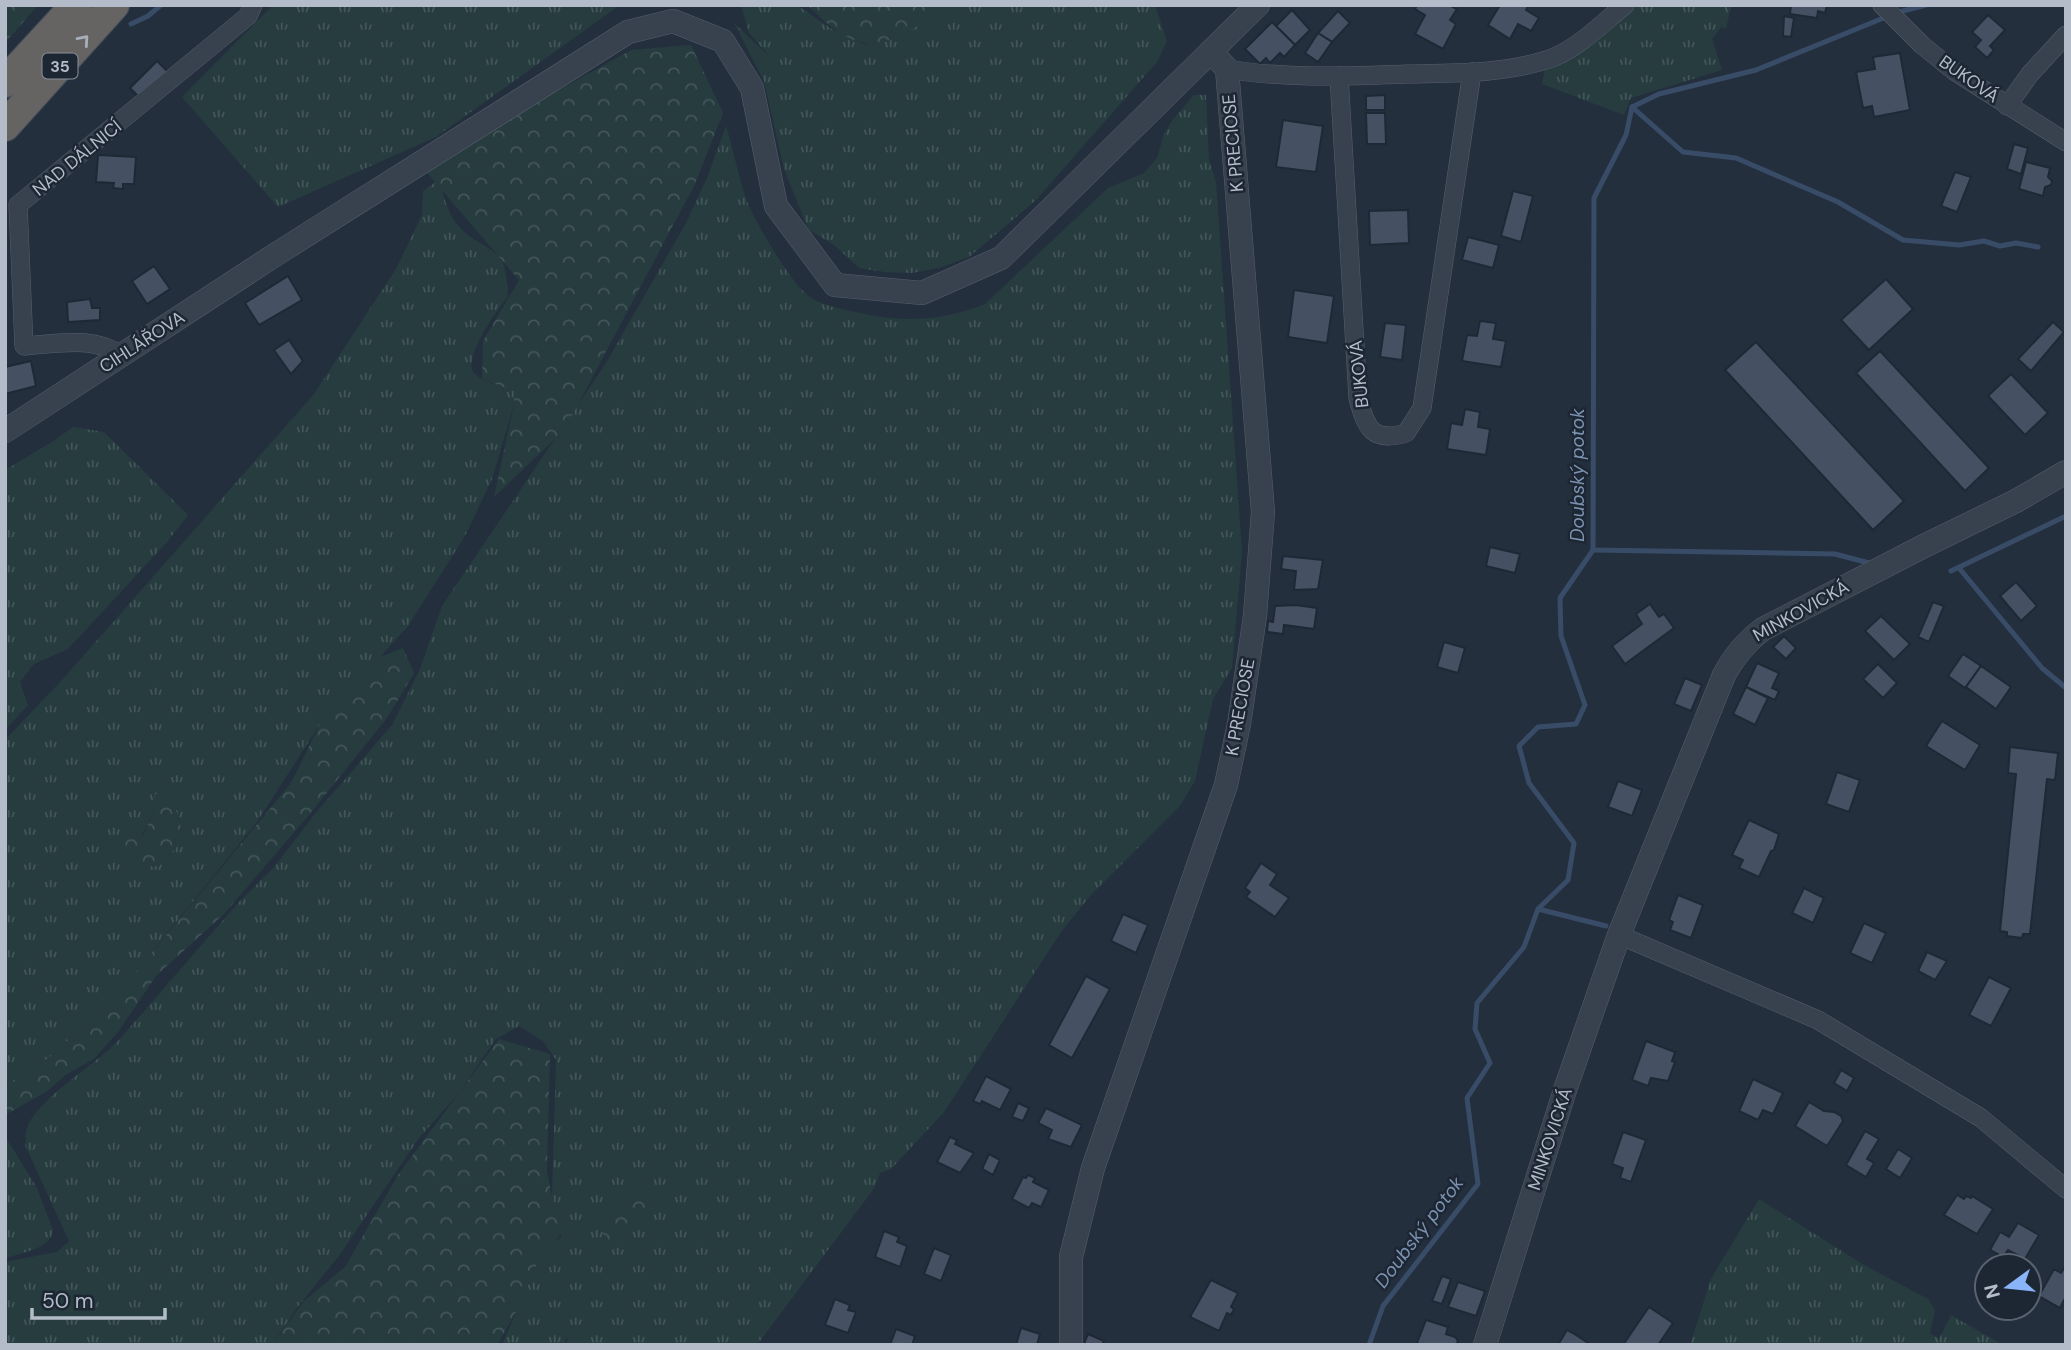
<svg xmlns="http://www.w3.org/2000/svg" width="2071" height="1350" font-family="'DM Sans',sans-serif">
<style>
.grass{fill:url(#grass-tufts);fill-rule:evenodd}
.forest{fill:url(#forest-crowns)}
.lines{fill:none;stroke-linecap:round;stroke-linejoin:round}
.stream{stroke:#394c67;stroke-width:5}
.building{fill:#455162;stroke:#1f2835;stroke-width:2}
.minor-casing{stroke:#565f6c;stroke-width:19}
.tertiary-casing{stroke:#565f6c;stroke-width:24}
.trunk-casing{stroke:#434c59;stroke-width:32}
.minor{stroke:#38414e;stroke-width:18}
.tertiary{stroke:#38414e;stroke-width:23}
.trunk{stroke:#656462;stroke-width:30}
.oneway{stroke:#a8afba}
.labels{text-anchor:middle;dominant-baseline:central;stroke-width:5;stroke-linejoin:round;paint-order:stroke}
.shield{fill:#1d2633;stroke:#878f9c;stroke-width:2}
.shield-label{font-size:16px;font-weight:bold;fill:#b4bcc9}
.street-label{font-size:18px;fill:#b4bcc9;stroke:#1d2633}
.water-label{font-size:19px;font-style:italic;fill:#7c92b1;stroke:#1d2633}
</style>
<defs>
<pattern id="grass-tufts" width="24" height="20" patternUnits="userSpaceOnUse" patternTransform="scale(1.75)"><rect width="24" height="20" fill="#263c3f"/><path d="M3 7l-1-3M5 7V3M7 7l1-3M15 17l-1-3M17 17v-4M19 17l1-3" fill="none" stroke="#435659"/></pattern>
<pattern id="forest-crowns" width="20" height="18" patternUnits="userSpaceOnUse" patternTransform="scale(1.75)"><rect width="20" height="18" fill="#263c3f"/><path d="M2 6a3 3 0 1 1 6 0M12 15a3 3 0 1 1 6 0" fill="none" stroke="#435659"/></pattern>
</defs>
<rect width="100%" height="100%" fill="#242f3e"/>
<g class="grass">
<polygon points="273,5 620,5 436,137 278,207 182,97"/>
<polygon points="741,5 797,5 832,29 864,44 885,41 909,30 948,5 1155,5 1167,41 1157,62 1035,201 969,257 939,268 912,273 885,272 859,268 834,245 808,229 784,169 764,81 734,23 771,58 749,33"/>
<polygon points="1637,5 1731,5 1726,29 1721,27 1712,39 1722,70 1631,98 1624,115 1542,84 1545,68 1581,53"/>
<path d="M1194 95H1206L1209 160 1216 182 1242 552 1232 668 1213 699 1195 781 1179 807 1090 896 1061 932 944 1112 891 1169 880 1173 875 1187 757 1345H566L568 1338 565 1339V1345H502L540 1257 561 1237 560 1219 552 1197 556 1060 543 1041 519 1026 496 1039 458 1094 419 1138 341 1253 297 1308 272 1345H5V1262L57 1252 69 1241 25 1145C26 1140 25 1133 27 1128 36 1100 95 1065 118 1041L239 902 275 866 314 815 392 725 420 669 442 606 606 363 686 223 707 178 726 126C733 148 737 171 744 193 753 219 768 241 782 264 791 276 797 287 809 296 823 307 848 310 865 314 906 323 946 320 985 304L1108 188 1144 173 1157 158 1164 134 1171 122Z"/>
<path d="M440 179C444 203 452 226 474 239 483 245 498 252 503 263 507 273 507 286 508 296 498 309 462 358 474 373 481 382 503 386 514 391V404L492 479 465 536 408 626 320 724 257 822 139 968 86 1024 49 1058 5 1085V740L63 679 314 394 396 269 422 215 423 191ZM156 807 179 817 183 840 159 866 141 837Z"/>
<polygon points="73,427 104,432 188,515 168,541 68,649 34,664 20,682 28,705 5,730 5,470 52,442"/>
<path d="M5 1136 37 1188 53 1230C51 1249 21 1253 5 1258Z"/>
<polygon points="1759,1199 1864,1265 1928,1299 1935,1310 1930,1333 1939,1339 1951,1315 2003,1345 1690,1345 1711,1279"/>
</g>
<g class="forest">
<polygon points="5,5 38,5 5,43"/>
<path d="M807 5H948C930 19 889 48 865 43 841 39 824 21 807 5Z"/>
<polygon points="691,45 723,113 695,184 574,412 560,434 494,497 514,404 514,391 482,379 483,341 519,280 441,189 440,180 435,182 422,166 631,50"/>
<polygon points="403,648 414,673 387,718 309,815 224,914 156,976 118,1032 94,1059 67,1074 46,1092 5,1115 5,1085 49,1058 86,1024 139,968 291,783 320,724 380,657"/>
<polygon points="167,790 179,817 183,840 159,866 126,868 118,853 124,839 142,837 156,807 154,795"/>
<polygon points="499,1039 550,1054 547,1171 552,1197 560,1219 561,1233 556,1242 540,1257 519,1307 497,1345 272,1345 304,1301 345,1267 398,1175"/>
<polygon points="639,1183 666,1205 611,1250 598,1223"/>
</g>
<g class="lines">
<g class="stream">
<polyline points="1899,12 1926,5"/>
<polyline points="131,24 148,16 161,5"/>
<polyline points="1632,107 1683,152 1736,158 1838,202 1903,240 1959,245 1984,241 2000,246 2016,243 2038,247"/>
<polyline points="1593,550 1835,554 1869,563"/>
<polyline points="1959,568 2042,668 2066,688"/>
<polyline points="1951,571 2066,516"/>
<polyline points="1538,909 1606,926"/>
<polyline points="1369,1345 1383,1306 1478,1184 1467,1098 1490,1063 1475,1029 1477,1003 1524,947 1538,909 1568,880 1574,843 1529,783 1519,746 1538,727 1576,724 1585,705 1561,636 1560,598 1593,550 1594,198 1626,135 1632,107 1659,94 1756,70 1886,17"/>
</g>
</g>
<g class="building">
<polygon points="1417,5 1449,5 1457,9 1450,20 1456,24 1443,49 1415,34 1425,15 1415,9"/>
<polygon points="1500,5 1529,5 1526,10 1539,18 1531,31 1518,24 1510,39 1488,25"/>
<polygon points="1791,5 1827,5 1825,13 1818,11 1817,18 1790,14"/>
<polygon points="1292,10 1310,30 1295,45 1276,26"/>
<polygon points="1338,11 1350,23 1332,42 1318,33"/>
<polygon points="1988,15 2005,30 1990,46 1994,50 1987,58 1975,47 1981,40 1972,32"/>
<polygon points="1784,16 1794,18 1791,37 1783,36"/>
<polygon points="1272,22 1295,45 1284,57 1280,53 1270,63 1266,58 1260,64 1245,49"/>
<polygon points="1318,33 1332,42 1318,62 1305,53"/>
<polygon points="1900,53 1910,110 1874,117 1872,106 1863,108 1856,72 1875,69 1873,57"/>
<polygon points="157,61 169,73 141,99 130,88"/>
<polygon points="1385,95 1385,110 1366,110 1366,96"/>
<polygon points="1366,113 1385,113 1386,144 1367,144"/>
<polygon points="1283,120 1323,126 1316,172 1276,167"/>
<polygon points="2014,144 2028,148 2021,174 2007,169"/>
<polygon points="98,155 136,157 134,184 123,184 123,189 113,188 114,183 96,182"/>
<polygon points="2026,162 2050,168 2048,177 2052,181 2051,185 2045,187 2043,196 2019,189"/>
<polygon points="1955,172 1971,177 1957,212 1941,206"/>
<polygon points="1513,191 1533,196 1521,242 1501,236"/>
<polygon points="1408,210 1409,243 1370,245 1369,211"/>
<polygon points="1468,237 1499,245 1493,268 1462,260"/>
<polygon points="154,266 170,289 147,304 132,281"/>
<polygon points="288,276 302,300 259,325 245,303"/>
<polygon points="1886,279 1913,309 1869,350 1841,320"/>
<polygon points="1294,290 1334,296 1327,343 1288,337"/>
<polygon points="90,299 92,308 100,308 100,320 68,322 67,302"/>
<polygon points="1480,321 1496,323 1493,339 1506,341 1501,367 1462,361 1467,335 1477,336"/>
<polygon points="2053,322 2064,332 2031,371 2018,359"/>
<polygon points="1385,323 1406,325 1402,360 1380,357"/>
<polygon points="289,340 303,361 291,374 274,350"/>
<polygon points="1756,342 1904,501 1873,530 1725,370"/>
<polygon points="1880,351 1989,468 1965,491 1856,373"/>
<polygon points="31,361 36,386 5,394 5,367"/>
<polygon points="2011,374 2048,413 2025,435 1988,396"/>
<polygon points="1465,409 1480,412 1478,427 1490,429 1486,455 1447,449 1451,423 1462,425"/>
<polygon points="1490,547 1520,554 1515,573 1486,566"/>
<polygon points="1283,556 1323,560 1318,589 1294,590 1296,571 1281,569"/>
<polygon points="2016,582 2037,606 2021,621 2000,596"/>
<polygon points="1933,602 1944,606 1929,642 1918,637"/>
<polygon points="1650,604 1659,617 1664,614 1674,628 1625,664 1612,646 1642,624 1636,614"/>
<polygon points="1296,605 1317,608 1314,629 1284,625 1283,634 1267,632 1268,621 1273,622 1275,606"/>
<polygon points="1881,616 1910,644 1894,660 1865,631"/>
<polygon points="1784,636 1796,648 1786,659 1773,647"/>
<polygon points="1444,642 1465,648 1458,673 1437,667"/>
<polygon points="1963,654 1981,666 1965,688 1948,676"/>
<polygon points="1757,663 1779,673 1772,688 1779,691 1775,700 1746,687"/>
<polygon points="1878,664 1897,683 1883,698 1863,679"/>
<polygon points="1981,666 2011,687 1996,709 1966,687"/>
<polygon points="1685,678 1702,685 1691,711 1674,704"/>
<polygon points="1746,687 1768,698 1755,725 1733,714"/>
<polygon points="1942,721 1980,745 1965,770 1926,746"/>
<polygon points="2010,747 2058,753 2055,780 2047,779 2030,934 2023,934 2022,938 2007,936 2007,932 2000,931 2016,774 2008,773"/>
<polygon points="1837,772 1860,780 1849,812 1826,804"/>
<polygon points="1618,781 1642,790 1632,816 1608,807"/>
<polygon points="1749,820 1779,834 1774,850 1771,851 1759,877 1739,868 1743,860 1732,855"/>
<polygon points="1261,863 1277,874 1270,885 1289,898 1275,917 1246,897 1250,892 1245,888"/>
<polygon points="1804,888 1824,898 1813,923 1792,913"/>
<polygon points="1678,895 1703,905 1691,938 1670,930 1673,922 1669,920"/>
<polygon points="1123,914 1148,925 1136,953 1111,941"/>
<polygon points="1864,923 1886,933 1872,963 1850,953"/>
<polygon points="1927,952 1947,961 1935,980 1918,971"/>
<polygon points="1086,976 1110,989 1072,1058 1049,1045"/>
<polygon points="1989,977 2011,988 1991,1026 1969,1015"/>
<polygon points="1646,1041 1675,1052 1672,1061 1675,1062 1668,1081 1651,1078 1648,1086 1632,1080"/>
<polygon points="1841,1070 1854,1078 1847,1091 1834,1083"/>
<polygon points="986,1076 1011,1089 1000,1110 982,1101 980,1104 973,1101"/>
<polygon points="1753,1079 1783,1093 1773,1114 1763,1110 1758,1120 1739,1111"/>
<polygon points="1809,1102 1824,1111 1834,1112 1841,1116 1843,1121 1827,1146 1795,1126"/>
<polygon points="1018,1103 1029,1108 1023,1121 1012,1117"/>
<polygon points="1046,1108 1082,1125 1071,1147 1048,1139 1052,1130 1038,1123"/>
<polygon points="1865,1131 1879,1139 1867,1159 1874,1163 1866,1177 1846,1165"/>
<polygon points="1623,1132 1646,1140 1631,1182 1620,1178 1623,1168 1612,1164"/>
<polygon points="950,1137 957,1140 955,1144 974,1153 960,1173 937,1162"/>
<polygon points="1898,1149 1912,1158 1900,1178 1886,1169"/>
<polygon points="989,1154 1000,1160 993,1175 982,1169"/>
<polygon points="1028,1175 1035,1178 1033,1182 1049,1190 1041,1207 1032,1203 1029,1208 1012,1199 1023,1177 1026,1178"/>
<polygon points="1957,1195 1964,1199 1966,1196 1971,1198 1972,1196 1993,1209 1977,1234 1944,1215"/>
<polygon points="2018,1223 2039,1235 2025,1259 2008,1250 2003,1257 1990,1250 2000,1232 2009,1237"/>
<polygon points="884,1231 899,1237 897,1242 907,1246 900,1267 875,1257"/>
<polygon points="934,1248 951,1255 941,1281 924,1274"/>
<polygon points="2066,1265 2066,1301 2064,1300 2060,1308 2039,1296 2054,1269 2061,1273"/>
<polygon points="1442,1276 1451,1279 1442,1304 1432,1301"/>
<polygon points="1211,1280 1238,1293 1231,1307 1234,1309 1231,1315 1227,1313 1219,1331 1190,1317"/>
<polygon points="1458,1282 1485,1291 1476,1316 1448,1307"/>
<polygon points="835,1299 850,1305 848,1310 856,1312 848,1333 825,1325"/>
<polygon points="1649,1307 1673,1323 1658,1345 1623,1345"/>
<polygon points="1426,1320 1448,1327 1446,1334 1455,1337 1458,1341 1456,1345 1421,1345 1417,1343"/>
<polygon points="1021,1328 1040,1334 1037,1345 1016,1345"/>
<polygon points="896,1329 915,1336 912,1345 890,1345"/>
<polygon points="1567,1330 1576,1335 1591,1345 1558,1345"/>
<polygon points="1088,1334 1104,1341 1102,1345 1084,1344"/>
</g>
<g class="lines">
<defs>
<g id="minor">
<polyline points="1882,5 1922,45 1954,71 2066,142"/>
<path d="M1227 69C1287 79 1348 76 1408 74 1454 73 1502 74 1546 60 1576 51 1601 24 1625 5"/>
<path d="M1339 76 1358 398C1366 428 1372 443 1406 433L1422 408 1472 72"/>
<polyline points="2007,106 2030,74 2066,35"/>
<path d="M122 356C94 335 57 344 24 346L18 205 248 16 253 5"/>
<polyline points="1619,935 1818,1020 1981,1118 2066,1189"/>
</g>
<g id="tertiary">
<polyline points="5,431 278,253 628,32 673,21 723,41 752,88 776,206 835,285 922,293 1001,258 1258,5"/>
<polyline points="1071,1345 1071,1257 1093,1168 1226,785 1239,724 1255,616 1263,512 1227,69 1211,51"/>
<path d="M1485 1345 1565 1090 1619 935 1724 675C1734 656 1746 642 1763 629L1924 546 2016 501 2066 472"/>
</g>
<g id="trunk">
<polyline points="5,82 76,5"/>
<polyline points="5,126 114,5"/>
</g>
</defs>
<use href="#minor" class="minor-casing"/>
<use href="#tertiary" class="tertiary-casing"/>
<use href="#trunk" class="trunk-casing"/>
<use href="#minor" class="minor"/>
<use href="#tertiary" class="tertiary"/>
<use href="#trunk" class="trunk"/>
</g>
<defs><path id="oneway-chevron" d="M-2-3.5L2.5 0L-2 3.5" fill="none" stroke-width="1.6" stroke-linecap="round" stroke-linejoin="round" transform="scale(1.75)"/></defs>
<use class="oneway" href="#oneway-chevron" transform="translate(84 40) rotate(-49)"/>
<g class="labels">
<rect class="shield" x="42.5" y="53.5" width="35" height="25" rx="5"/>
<g class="shield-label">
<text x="60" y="66">35</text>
</g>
<g class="street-label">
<text transform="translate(1969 79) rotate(35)">BUKOVÁ</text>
<text transform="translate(1233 143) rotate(-95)">K PRECIOSE</text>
<text transform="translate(77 158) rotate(-39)">NAD DÁLNICÍ</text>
<text transform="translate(142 342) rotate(-33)">CIHLÁŘOVA</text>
<text transform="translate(1359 374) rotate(-96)">BUKOVÁ</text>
<text transform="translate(1801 611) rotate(-29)">MINKOVICKÁ</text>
<text transform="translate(1240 707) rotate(-80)">K PRECIOSE</text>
<text transform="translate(1550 1139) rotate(-72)">MINKOVICKÁ</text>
</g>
<g class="water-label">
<text transform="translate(1577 475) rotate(-90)">Doubský potok</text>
<text transform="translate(1419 1232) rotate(-53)">Doubský potok</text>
</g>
</g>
<rect width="2071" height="1350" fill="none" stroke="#b4bcc9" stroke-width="14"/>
<g transform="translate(2008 1287) rotate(255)"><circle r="33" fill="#1d2633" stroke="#59626f" stroke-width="2"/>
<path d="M0-5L12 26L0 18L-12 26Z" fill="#8ab4f8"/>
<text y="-10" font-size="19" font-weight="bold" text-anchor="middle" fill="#b4bcc9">N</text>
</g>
<path d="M32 1308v10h133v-10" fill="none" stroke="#b4bcc9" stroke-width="3.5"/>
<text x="42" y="1308" font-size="21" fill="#b4bcc9" stroke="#1d2633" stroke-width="5" paint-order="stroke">50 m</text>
</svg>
